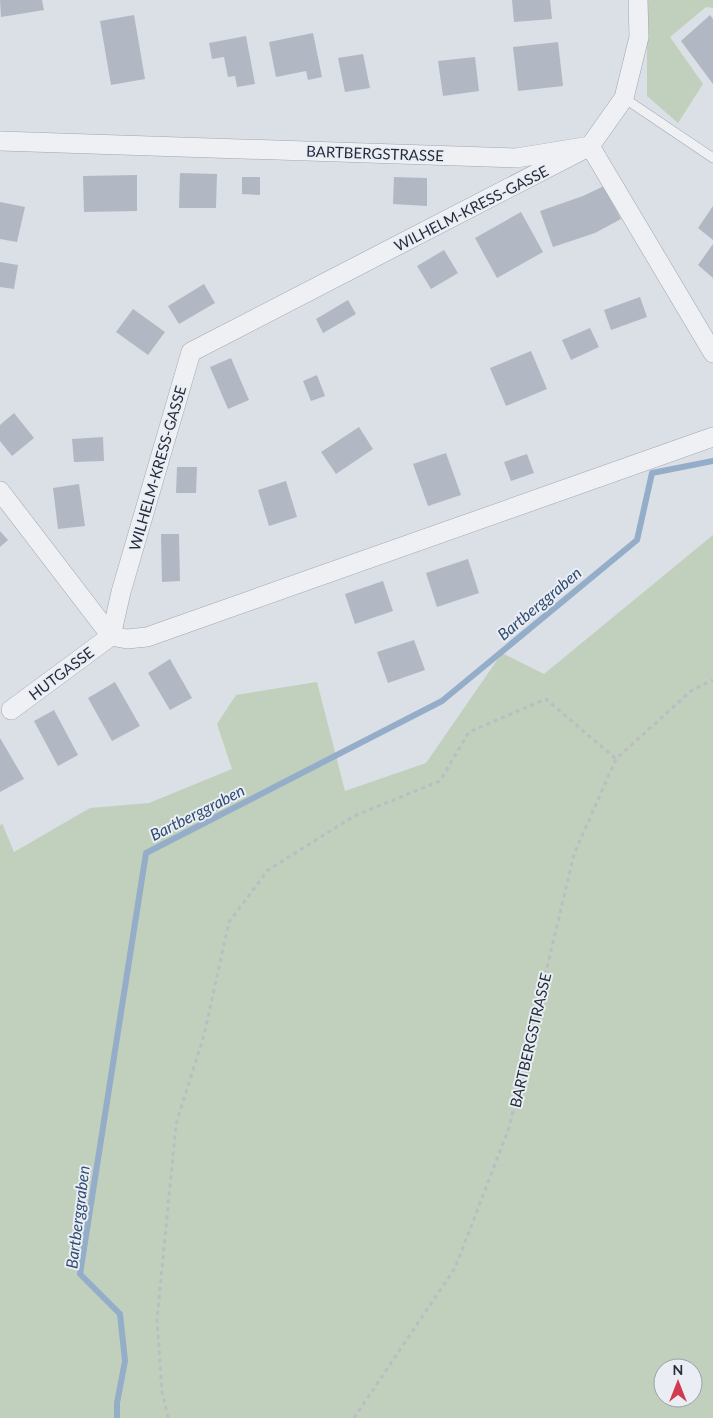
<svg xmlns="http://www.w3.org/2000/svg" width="713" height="1418" font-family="Lato,sans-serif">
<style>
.green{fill:#c1d0bc;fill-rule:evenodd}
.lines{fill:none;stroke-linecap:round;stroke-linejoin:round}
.stream{stroke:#94adc8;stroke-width:6}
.building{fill:#b2b8c3}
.service-casing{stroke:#a1a6b0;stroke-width:10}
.minor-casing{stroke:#a1a6b0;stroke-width:20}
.path{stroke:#babdc4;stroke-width:3;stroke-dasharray:4 4;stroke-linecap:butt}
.service{stroke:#eef0f4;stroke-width:9}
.minor{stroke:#eef0f4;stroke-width:19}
.labels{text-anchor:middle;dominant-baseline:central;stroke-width:4;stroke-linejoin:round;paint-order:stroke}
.street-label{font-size:15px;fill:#252d3c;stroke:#eaeef4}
.water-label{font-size:16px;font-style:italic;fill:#2e4c71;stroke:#eaeef4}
</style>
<rect width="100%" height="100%" fill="#dbdfe6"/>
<g class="green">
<polygon points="647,0 713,0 713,8 706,7 670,37 703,84 678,123 647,96"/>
<path d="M713 535V1418H0V826L2 823 14 852 90 808 149 803 232 769 217 724 236 695 317 682 345 791 426 763 502 653 544 674ZM663 1368H693V1398H663Z"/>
</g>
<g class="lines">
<polyline class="stream" points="117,1418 117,1403 125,1361 120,1314 80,1274 146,853 442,701 637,540 652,473 713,461"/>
</g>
<g class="building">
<polygon points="0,0 42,0 44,10 1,17"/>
<polygon points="512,0 550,0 552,19 514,22"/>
<polygon points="134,15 145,79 111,85 100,21"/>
<polygon points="710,15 713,19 713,84 681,41"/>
<polygon points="313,33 322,77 308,80 306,71 276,77 269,42"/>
<polygon points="246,36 255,84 237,87 235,76 228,77 224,57 212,59 209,43"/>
<polygon points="558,42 563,86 518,91 513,47"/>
<polygon points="363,54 370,88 345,92 338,58"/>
<polygon points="475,57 479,91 443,96 438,61"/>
<polygon points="180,173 217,174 216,208 179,208"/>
<polygon points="137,175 137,211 84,212 83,176"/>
<polygon points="242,177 260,177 260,195 242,194"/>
<polygon points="394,177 427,178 427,206 393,204"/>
<polygon points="604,186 621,219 595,233 553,247 540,211 583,196"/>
<polygon points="0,202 25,207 17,242 0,239"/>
<polygon points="713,206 713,240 698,228"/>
<polygon points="521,212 543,252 497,278 475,238"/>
<polygon points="713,244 713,278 698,265"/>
<polygon points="444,250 458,273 431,289 417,266"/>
<polygon points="0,262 18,265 14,289 0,287"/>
<polygon points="204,284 215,303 179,324 168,306"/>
<polygon points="640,297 647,317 611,330 604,310"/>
<polygon points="348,300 356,314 323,333 316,319"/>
<polygon points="133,309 165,332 148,355 116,332"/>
<polygon points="590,328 599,347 571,360 562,340"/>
<polygon points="531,351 547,389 506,406 490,368"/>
<polygon points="231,358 249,400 228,409 210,367"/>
<polygon points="317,375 325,396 311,401 303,381"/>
<polygon points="14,413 34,438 12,456 0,441 0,425"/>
<polygon points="359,427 373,449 336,474 321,452"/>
<polygon points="103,437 104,461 74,462 72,439"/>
<polygon points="446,453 461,495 428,506 413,464"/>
<polygon points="527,454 534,473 511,481 504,462"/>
<polygon points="177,467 197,467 196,493 176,493"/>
<polygon points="286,481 297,517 269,526 258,490"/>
<polygon points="79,484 85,526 58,529 53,488"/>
<polygon points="0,531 8,540 0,547"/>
<polygon points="161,534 179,534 180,581 162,582"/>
<polygon points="468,559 479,593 437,607 426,573"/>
<polygon points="383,581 393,611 355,624 345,594"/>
<polygon points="414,640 425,670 388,683 377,652"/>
<polygon points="170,659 192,698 170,710 148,673"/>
<polygon points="115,682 140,726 112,741 88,698"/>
<polygon points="54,710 78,755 58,766 34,721"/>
<polygon points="0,738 24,779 0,792"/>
</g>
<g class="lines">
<defs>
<polyline id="service" points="624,98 713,158"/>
<g id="minor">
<polyline points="0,141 516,158 590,146 624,98 639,37 638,0"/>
<polyline points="0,491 111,636"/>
<polyline points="111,636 121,592 191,352 590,146 713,353"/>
<polyline points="111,636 127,639 147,637 713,437"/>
<polyline points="11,710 111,636"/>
</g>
</defs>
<use href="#service" class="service-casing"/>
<use href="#minor" class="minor-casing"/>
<g class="path">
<polyline points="168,1418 162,1391 157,1320 176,1124 204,1035 229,922 268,870 354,816 440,781 469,732 546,699 616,759"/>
<polyline points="354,1418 455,1268 509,1128 574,854 616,759 692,690 713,680"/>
</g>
<use href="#service" class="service"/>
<use href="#minor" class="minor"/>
</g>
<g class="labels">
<g class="street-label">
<text transform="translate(375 153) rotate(2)">BARTBERGSTRASSE</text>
<text transform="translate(471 208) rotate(-27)">WILHELM-KRESS-GASSE</text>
<text transform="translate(157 468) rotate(-74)">WILHELM-KRESS-GASSE</text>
<text transform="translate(61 673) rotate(-37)">HUTGASSE</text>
<text transform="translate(530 1040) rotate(-77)">BARTBERGSTRASSE</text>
</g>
<g class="water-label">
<text transform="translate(539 603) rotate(-40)">Bartberggraben</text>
<text transform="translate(197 812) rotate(-27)">Bartberggraben</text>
<text transform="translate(77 1217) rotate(-83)">Bartberggraben</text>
</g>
</g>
<g transform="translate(678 1383)"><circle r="24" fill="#eaeef4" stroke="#9ba1aa"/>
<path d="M0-4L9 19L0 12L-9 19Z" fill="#d13a51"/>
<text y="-8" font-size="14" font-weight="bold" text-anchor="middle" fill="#252d3c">N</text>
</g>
</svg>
